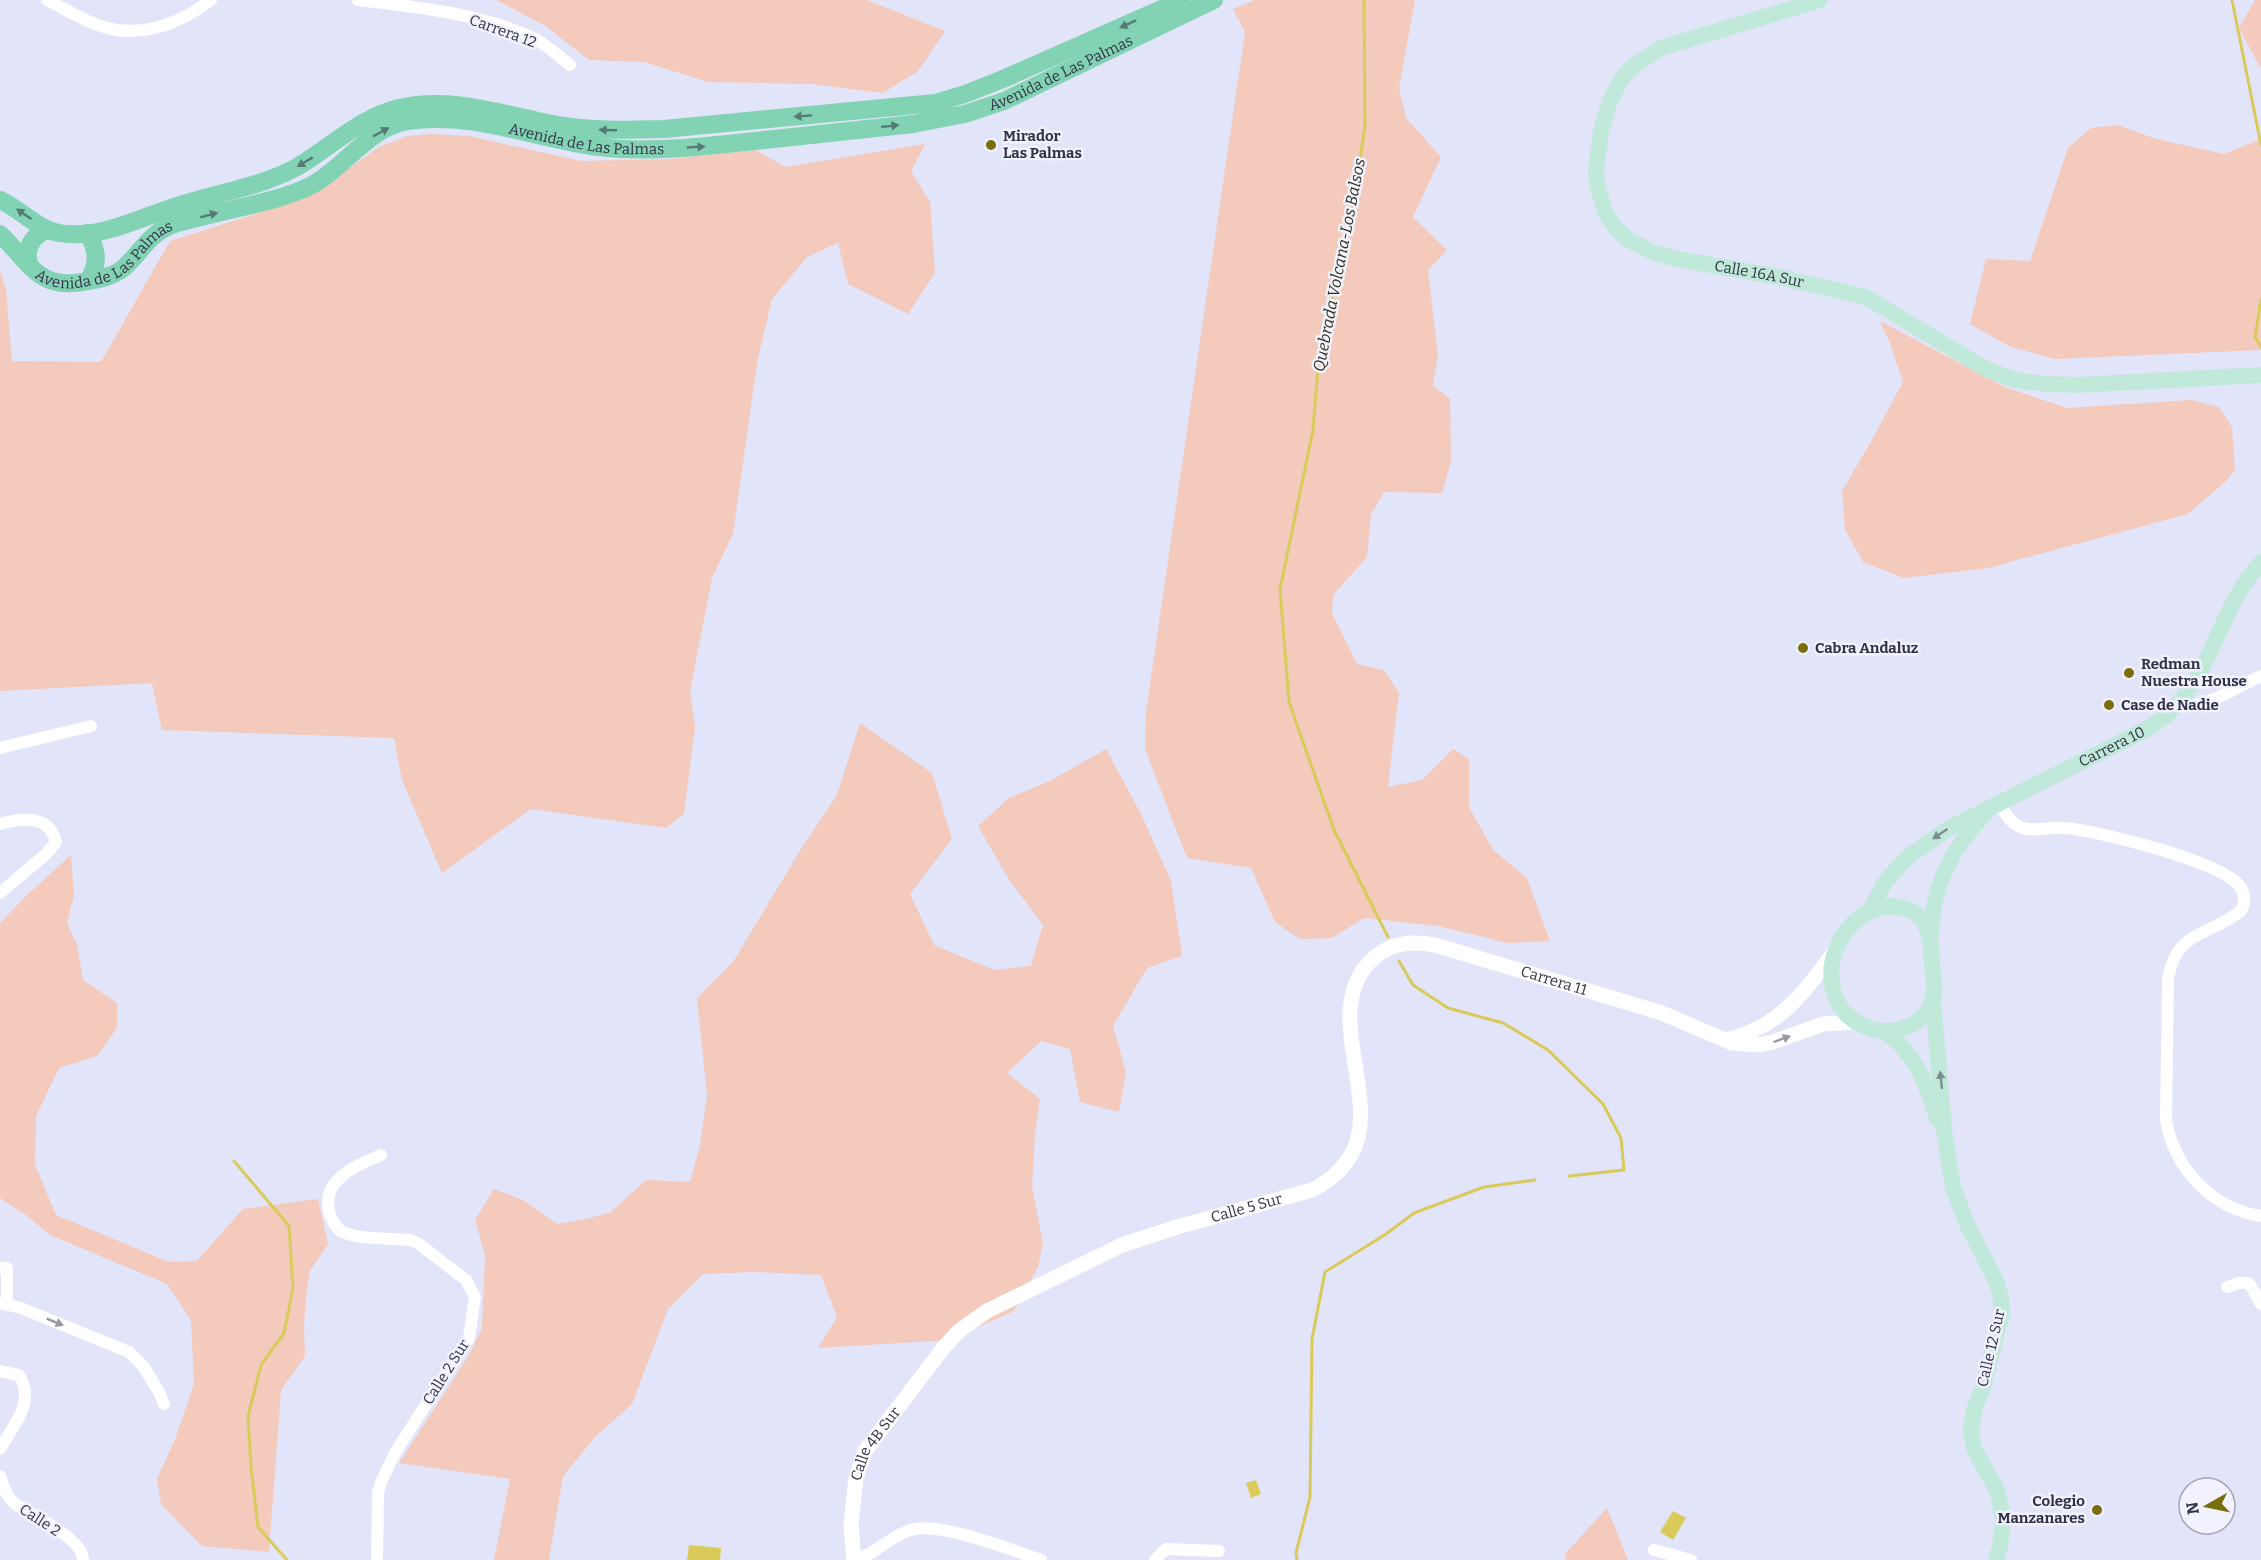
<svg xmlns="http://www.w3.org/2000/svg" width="2261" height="1560" font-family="Bitter,serif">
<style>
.green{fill:#f3cabb}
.water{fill:#d9ca59}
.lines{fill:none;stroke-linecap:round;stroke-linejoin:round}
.stream{stroke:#d9ca59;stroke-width:3}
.minor{stroke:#fff;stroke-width:12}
.tertiary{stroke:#fff;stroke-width:15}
.secondary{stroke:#c1e9d9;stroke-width:16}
.primary{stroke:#82d3b3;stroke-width:18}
.oneway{fill:#557a78}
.oneway2{fill:#798e90}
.oneway3{fill:#9898a3}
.poi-dot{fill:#796e0b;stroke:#f1f2fd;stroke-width:2}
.labels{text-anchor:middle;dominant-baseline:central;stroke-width:5;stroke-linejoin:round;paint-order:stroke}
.street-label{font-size:15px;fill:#313247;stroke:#f1f2fd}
.poi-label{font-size:15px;font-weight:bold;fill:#313247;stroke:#f1f2fd;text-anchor:start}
.water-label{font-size:16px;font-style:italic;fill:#2f2d19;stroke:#f1f2fd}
</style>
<rect width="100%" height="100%" fill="#e2e4f9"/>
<g class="green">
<polygon points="496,0 867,0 945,31 918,71 883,93 811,84 708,82 644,62 589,60 544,25"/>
<polygon points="1255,0 1415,0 1399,88 1406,118 1441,157 1413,217 1447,250 1428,270 1438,355 1433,386 1450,399 1451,461 1442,493 1384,492 1371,514 1367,557 1333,595 1332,613 1357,664 1384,670 1399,693 1388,787 1422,780 1453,749 1469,759 1469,807 1493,850 1527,878 1550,941 1508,943 1438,926 1364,918 1332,938 1300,939 1275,922 1251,868 1187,858 1145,749 1146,712 1245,32 1233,9"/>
<polygon points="2255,0 2261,0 2261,69 2239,28"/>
<polygon points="2118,125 2156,139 2224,154 2261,139 2261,350 2055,359 2011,347 1970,324 1986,259 2030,261 2068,148 2091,128"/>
<polygon points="431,134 469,136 581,161 670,159 756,150 785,167 925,144 911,171 930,202 935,273 908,314 848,284 838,243 807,257 772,299 757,363 733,534 712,578 690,691 695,727 684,814 666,828 531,809 442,873 402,780 394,738 162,730 152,683 0,691 0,271 6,289 12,361 101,362 170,241 302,199 321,188 379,147 408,136"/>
<polygon points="1880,321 2007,388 2067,408 2191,400 2219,407 2232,427 2235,470 2226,481 2188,514 1988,568 1904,578 1863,562 1845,529 1842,491 1873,438 1903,382 1890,343"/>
<polygon points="860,723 932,773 952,839 910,894 934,945 994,970 1031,966 1043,925 1008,878 978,826 1009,798 1050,781 1106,749 1142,816 1171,881 1182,956 1147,968 1113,1026 1126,1072 1119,1112 1080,1102 1070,1049 1041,1041 1007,1073 1040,1099 1035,1133 1032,1186 1043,1243 1038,1267 1014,1311 950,1340 818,1348 837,1317 821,1275 754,1272 703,1274 668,1309 632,1404 595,1437 563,1476 549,1560 494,1560 510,1479 399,1463 469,1355 482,1328 485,1256 475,1220 494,1189 523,1200 557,1224 586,1219 611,1212 646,1180 690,1182 700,1145 707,1095 697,998 733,962 801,849 837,795"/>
<polygon points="71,855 74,895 67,923 77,945 83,980 117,1003 117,1028 97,1056 59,1068 36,1116 35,1165 56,1215 169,1262 197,1261 243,1209 318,1199 328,1244 310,1271 307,1287 304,1324 305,1356 281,1390 269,1552 202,1546 161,1504 157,1478 174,1442 194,1384 191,1320 167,1284 50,1235 26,1215 0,1198 0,923 26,896"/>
<polygon points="1607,1508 1628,1560 1565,1560 1566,1553"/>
</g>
<g class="water">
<polygon points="1256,1480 1261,1494 1251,1498 1246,1483"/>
<polygon points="1673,1511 1686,1518 1673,1540 1660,1532"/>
<polygon points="689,1545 721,1548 720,1560 687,1560"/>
</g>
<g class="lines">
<g class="stream">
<polyline points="1364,0 1365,127 1350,223 1319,355 1313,430 1280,589 1289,702 1334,830 1388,937"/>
<polyline points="2232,0 2261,145"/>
<polyline points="2261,300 2255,337 2261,347"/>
<polyline points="1399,961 1413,985 1448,1008 1503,1023 1548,1050 1603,1104 1621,1138 1624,1170 1569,1176"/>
<polyline points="234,1161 289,1226 293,1288 284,1333 261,1365 248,1416 251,1467 258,1527 287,1560"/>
<polyline points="1297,1560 1296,1553 1310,1497 1312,1339 1325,1272 1386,1234 1414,1213 1484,1187 1535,1180"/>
</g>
<g class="minor">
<path d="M47 0C67 10 89 24 111 29 148 36 182 22 211 0"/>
<path d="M358 0C416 7 479 13 533 38 546 44 558 56 570 65"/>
<path d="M2177 705C2201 712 2238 686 2261 676"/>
<polyline points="0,748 91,726"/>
<path d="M1999 803C2005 812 2009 822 2020 827 2033 833 2051 826 2065 828 2100 831 2218 861 2239 885 2246 893 2245 902 2241 911 2209 936 2176 930 2168 979L2166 1120C2174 1168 2212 1209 2261 1216"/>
<path d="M0 824C21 818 49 814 56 842L45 855 0 893"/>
<polyline points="0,1268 7,1268 7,1305"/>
<polyline points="2227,1287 2239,1283 2249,1283 2261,1304"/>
<polyline points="0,1303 21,1308 129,1352 143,1366 159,1392 164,1404"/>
<path d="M0 1371 19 1375C36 1403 13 1425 0 1449"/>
<path d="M0 1476C3 1485 6 1496 13 1502 29 1515 83 1537 83 1560"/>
<polyline points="1654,1550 1691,1560"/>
<path d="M377 1560 378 1492 382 1480 396 1451 469 1338 475 1297 466 1280 419 1244 411 1240C392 1238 357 1240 341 1231 336 1228 330 1217 329 1211 322 1179 357 1165 381 1155"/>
<path d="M854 1560C876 1555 889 1536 911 1530 939 1521 1011 1550 1041 1560"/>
<polyline points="1155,1560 1166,1549 1219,1551"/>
</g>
<g class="tertiary">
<path d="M1725 1040C1779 1028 1803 994 1834 952"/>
<path id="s1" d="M854 1560 851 1525 854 1496 856 1478 865 1451 944 1347 960 1330 987 1311 1122 1245 1177 1227 1312 1190C1331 1181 1351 1163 1357 1141 1374 1085 1321 1003 1375 957 1393 942 1413 941 1435 945L1662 1013 1732 1043 1759 1045 1773 1042 1823 1024 1855 1022"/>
</g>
<g class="secondary">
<path id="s2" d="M1820 0 1661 48 1632 67 1621 80 1610 101 1601 131 1596 171 1597 184 1605 212 1614 226 1627 239 1654 253 1677 259 1779 277 1866 297 1986 369 2015 380 2045 384 2078 385 2261 375"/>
<path d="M1889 906C1898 907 1907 908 1915 913 1930 924 1931 947 1932 963 1933 974 1936 989 1933 1000 1926 1021 1904 1032 1883 1031 1869 1029 1856 1024 1846 1014 1813 978 1839 911 1889 906Z"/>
<path id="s3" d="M1869 912 1884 884 1895 871 1909 856 1948 829 2141 732C2151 727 2160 721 2168 714 2213 673 2220 606 2261 562"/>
<path d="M1931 937C1931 888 1951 849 1985 814"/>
<polyline points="1933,1000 1945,1138 1953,1187 1966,1222 1996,1281 2001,1298 2002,1313 1983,1387 1974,1410 1971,1431 1974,1449 1997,1490 2003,1518 2000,1547 1996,1560"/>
<path d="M1885 1031C1918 1056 1925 1082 1938 1120"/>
</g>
<g class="primary">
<path d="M0 200C20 209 37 229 59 233 100 240 138 218 177 206 216 193 261 187 297 167 331 147 359 118 399 108 455 95 509 117 564 126 597 131 630 130 664 129L935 103 965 94 1003 79 1182 0"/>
<path d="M87 233C98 249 99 265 88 281"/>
<path id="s4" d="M0 234C31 264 39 292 88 281 100 279 111 277 121 270 140 255 144 239 167 227 178 222 190 220 201 217 234 208 280 201 310 186 345 168 367 128 408 121 480 110 550 146 622 149 670 151 718 145 765 140 815 135 864 129 913 124L965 114 1004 101 1214 0"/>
<path d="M30 266C24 250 31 236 47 230"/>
</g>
</g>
<defs><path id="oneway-solid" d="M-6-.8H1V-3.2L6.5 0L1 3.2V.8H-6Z" transform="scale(1.5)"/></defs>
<g class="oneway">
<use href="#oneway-solid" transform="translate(1128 24) rotate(156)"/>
<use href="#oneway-solid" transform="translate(803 116) rotate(176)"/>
<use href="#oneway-solid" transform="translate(890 126) rotate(-6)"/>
<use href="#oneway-solid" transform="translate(608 130) rotate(-178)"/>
<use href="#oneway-solid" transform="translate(381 132) rotate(-29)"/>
<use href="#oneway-solid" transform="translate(696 147) rotate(-3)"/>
<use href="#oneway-solid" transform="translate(305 162) rotate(149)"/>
<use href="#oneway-solid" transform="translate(24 214) rotate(-146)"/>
<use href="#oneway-solid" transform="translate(209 215) rotate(-15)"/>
</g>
<g class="oneway2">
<use href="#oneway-solid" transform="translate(1940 834) rotate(146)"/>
<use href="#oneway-solid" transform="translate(1941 1080) rotate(-96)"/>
</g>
<g class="oneway3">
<use href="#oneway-solid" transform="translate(1782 1039) rotate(-20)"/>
<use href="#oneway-solid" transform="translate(55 1322) rotate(22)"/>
</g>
<g class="poi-dot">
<circle cx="991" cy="145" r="6"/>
<circle cx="1803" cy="648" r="6"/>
<circle cx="2129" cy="673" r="6"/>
<circle cx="2109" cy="705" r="6"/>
<circle cx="2097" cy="1510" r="6"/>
</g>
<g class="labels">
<g class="street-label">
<text transform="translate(503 31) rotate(20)">Carrera 12</text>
<text stroke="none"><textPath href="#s4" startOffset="1140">Avenida de Las Palmas</textPath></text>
<text stroke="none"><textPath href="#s4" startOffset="654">Avenida de Las Palmas</textPath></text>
<text stroke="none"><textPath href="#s4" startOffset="132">Avenida de Las Palmas</textPath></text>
<text stroke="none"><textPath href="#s2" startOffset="528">Calle 16A Sur</textPath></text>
<text stroke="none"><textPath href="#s3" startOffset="300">Carrera 10</textPath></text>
<text stroke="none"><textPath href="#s1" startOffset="1094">Carrera 11</textPath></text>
<text stroke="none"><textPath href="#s1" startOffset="578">Calle 5 Sur</textPath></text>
<text transform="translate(1991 1348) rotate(-77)">Calle 12 Sur</text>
<text transform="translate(446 1372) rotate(-58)">Calle 2 Sur</text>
<text stroke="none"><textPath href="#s1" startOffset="122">Calle 4B Sur</textPath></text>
<text transform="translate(40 1520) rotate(33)">Calle 2</text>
</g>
<g class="poi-label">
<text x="1003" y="136">Mirador<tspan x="1003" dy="17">Las Palmas</tspan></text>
<text x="1815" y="648">Cabra Andaluz</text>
<text x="2141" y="664">Redman<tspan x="2141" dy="17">Nuestra House</tspan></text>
<text x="2121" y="705">Case de Nadie</text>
<text x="2085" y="1501" text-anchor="end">Colegio<tspan x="2085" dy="17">Manzanares</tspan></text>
</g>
<g class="water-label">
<text transform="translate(1339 265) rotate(-79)">Quebrada Volcana-Los Balsos</text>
</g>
</g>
<g transform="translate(2207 1506) rotate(261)"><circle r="28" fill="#f1f2fd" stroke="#a4a5b4" stroke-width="1.5"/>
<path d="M0-4.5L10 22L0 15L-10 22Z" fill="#796e0b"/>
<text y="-9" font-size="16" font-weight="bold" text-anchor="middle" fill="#313247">N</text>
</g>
</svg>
